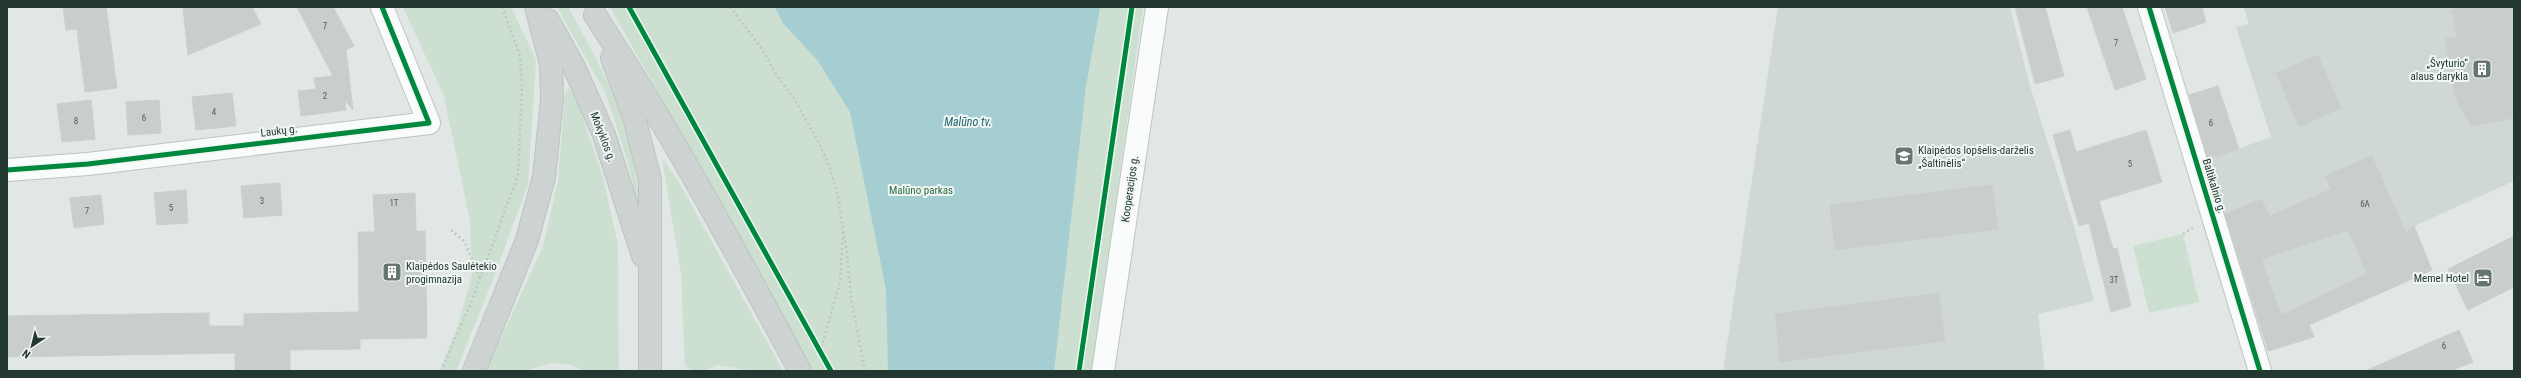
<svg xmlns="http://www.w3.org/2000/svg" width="2521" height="378" font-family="'Roboto Condensed',sans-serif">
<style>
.built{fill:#d0d8d4}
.green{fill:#ccdfd1}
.water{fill:#a5ced2}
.building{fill:#c9cecc;stroke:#cad0cd;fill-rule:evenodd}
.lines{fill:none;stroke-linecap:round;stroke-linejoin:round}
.minor-casing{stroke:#bec4c1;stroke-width:24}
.major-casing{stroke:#bcc3c1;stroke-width:24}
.path{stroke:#bfc7c5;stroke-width:2.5;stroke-dasharray:2 3;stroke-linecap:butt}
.minor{stroke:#fafbfb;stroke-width:22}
.major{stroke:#cdd3d1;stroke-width:22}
.cycleway-casing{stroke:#f0f6f3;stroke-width:8}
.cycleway{stroke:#00873e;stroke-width:5}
.labels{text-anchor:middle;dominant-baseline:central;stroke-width:4;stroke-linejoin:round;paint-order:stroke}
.number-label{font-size:9px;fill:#4c5e58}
.poi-label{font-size:11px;fill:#223831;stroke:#f0f6f3;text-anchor:end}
.street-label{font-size:11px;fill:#223831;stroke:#f0f6f3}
.park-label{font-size:11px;fill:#2f6c44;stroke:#f0f6f3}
.water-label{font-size:12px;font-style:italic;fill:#21666f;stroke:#f0f6f3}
</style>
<rect width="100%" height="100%" fill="#e1e7e4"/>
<g class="built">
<polygon points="1778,7 2010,7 2030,86 2074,226 2094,301 2038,314 2045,371 1723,371"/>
<polygon points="2246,7 2514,7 2514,181 2414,226 2432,270 2309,325 2315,337 2268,351 2225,214 2204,161 2271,137 2236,27 2249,24 2244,8"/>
</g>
<g class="green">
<polygon points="403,7 511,7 536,60 528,184 492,282 456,371 440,371 459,322 472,275 470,221 444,96"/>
<path d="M557 7H568C587 42 609 79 621 117 633 155 640 195 645 234L627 159 606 94Z"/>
<polygon points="610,7 1143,7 1092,371 813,371"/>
<polygon points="569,88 575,95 603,177 618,245 619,371 586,371 571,365 553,363 523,371 486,371 543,246 558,181 565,93"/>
<polygon points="662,158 680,184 783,371 754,371 717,365 702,371 693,371 685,366 681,273"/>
<polygon points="2183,234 2199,302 2149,313 2133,246"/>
</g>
<polygon class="water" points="775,7 1100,7 1086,86 1054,371 888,371 886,289 850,112 818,61 783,23"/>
<g class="building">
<polygon points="63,7 106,7 117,88 85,92 77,29 66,30"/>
<polygon points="183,7 252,7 261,24 188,55"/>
<polygon points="297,7 333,7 354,46 346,50 353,110 346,101 345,101 346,110 301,116 298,91 316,89 314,78 333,76"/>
<polygon points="2015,7 2045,7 2064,76 2035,84"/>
<polygon points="2087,7 2122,7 2146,79 2115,90"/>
<polygon points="2165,7 2202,7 2206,22 2173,33"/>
<polygon points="2472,7 2514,7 2514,118 2471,126 2456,99 2445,39 2457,37 2452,10"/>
<polygon points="2318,55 2341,108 2299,127 2276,73"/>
<polygon points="2218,86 2239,149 2208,159 2189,95"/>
<polygon points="232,93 236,126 196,130 192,97"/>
<polygon points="91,100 95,139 62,142 57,104"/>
<polygon points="159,100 161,133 128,135 126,102"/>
<polygon points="2070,130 2076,152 2146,130 2162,182 2099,201 2113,249 2117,248 2131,306 2111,312 2089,223 2079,226 2053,135"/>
<path d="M2372 156 2406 233 2414 226 2432 270 2309 325 2314 337 2268 351 2225 214 2261 199 2270 216 2331 189 2325 176ZM2348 230 2367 274 2281 315 2261 259Z"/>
<polygon points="280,183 282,215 244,218 241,186"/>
<polygon points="1992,185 1998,229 1835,250 1830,205"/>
<polygon points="186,190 188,223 157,225 154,193"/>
<polygon points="415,193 416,231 425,231 427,338 360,339 360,349 290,350 290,371 235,371 235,353 7,357 7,316 209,313 209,326 244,326 244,314 359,312 358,232 375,232 373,195"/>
<polygon points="101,195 104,224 74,228 70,198"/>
<polygon points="2514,236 2514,287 2468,310 2448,269"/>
<polygon points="1939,293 1945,341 1780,362 1775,314"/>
<polygon points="2459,330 2473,362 2450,371 2365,371"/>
</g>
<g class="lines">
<defs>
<g id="minor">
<polyline points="2149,7 2260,371"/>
<polyline points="7,170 88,164 429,123 382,7"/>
<polyline points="1103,371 1157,7"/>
</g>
<g id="major">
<path d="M595 15C670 130 735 250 800 371"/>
<polyline points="548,20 575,69 604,135 643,256"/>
<polyline points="612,58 634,117 650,180 650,371"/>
<polyline points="474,371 527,240 544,177 552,99 551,64 536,7"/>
</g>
</defs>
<use href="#minor" class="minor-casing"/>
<use href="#major" class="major-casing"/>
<g class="path">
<polyline points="730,7 762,49 777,76 793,97 818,141 830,168 838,197 847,254 851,298 865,371"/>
<polyline points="451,230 464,241 480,278"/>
<polyline points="2183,234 2193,228"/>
<polyline points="820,352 840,282 843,231"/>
<polyline points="441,371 471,303 518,175 522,86 520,56 502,7"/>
</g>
<use href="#minor" class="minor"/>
<use href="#major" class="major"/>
<defs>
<g id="cycleway">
<polyline points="629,7 831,371"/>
<polyline points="2149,7 2260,371"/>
<polyline points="7,170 88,164 429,123 382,7"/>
<polyline points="1079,371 1132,7"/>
</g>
</defs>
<use href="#cycleway" class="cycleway-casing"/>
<use href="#cycleway" class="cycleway"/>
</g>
<defs>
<symbol id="building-square" viewBox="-11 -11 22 22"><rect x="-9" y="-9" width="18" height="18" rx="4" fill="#657570" stroke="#f0f6f3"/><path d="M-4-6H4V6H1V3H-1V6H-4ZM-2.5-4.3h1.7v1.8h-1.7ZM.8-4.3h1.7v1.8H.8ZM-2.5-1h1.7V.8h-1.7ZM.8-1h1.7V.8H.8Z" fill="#fff"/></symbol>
<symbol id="school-square" viewBox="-11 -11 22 22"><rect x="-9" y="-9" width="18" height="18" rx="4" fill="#657570" stroke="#f0f6f3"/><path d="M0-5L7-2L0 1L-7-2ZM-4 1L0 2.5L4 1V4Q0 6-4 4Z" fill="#fff"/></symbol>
<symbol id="hotel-square" viewBox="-11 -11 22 22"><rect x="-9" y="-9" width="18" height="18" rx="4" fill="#657570" stroke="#f0f6f3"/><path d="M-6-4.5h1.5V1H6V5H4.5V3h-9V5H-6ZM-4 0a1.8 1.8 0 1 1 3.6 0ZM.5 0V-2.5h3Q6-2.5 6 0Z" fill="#fff"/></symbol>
</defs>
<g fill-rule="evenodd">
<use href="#building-square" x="2471" y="58" width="22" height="22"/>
<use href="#school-square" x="1893" y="145" width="22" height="22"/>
<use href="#building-square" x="381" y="261" width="22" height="22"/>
<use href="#hotel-square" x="2472" y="267" width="22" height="22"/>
</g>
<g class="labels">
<g class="number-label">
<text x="325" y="26">7</text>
<text x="2116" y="43">7</text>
<text x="325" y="96">2</text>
<text x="214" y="112">4</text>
<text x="144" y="118">6</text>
<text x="76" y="121">8</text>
<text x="2211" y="123">6</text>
<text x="2130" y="164">5</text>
<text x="262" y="201">3</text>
<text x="394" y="203">1T</text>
<text x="2365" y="204">6A</text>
<text x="171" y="208">5</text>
<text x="87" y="211">7</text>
<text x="2114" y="280">3T</text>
<text x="2444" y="346">6</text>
</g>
<g class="poi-label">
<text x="2468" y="63">„Švyturio“<tspan x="2468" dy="13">alaus darykla</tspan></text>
<text x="1918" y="150" text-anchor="start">Klaipėdos lopšelis-darželis<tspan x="1918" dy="13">„Šaltinėlis“</tspan></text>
<text x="406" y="266" text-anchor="start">Klaipėdos Saulėtekio<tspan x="406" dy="13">progimnazija</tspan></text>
<text x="2469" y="278">Memel Hotel</text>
</g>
<g class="street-label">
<text transform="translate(279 131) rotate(-7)">Laukų g.</text>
<text transform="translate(603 137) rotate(69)">Mokyklos g.</text>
<text transform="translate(2214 186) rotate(73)">Baltikalnio g.</text>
<text transform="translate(1130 189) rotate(-82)">Kooperacijos g.</text>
</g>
<g class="park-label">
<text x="921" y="190">Malūno parkas</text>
</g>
<g class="water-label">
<text x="968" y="122">Malūno tv.</text>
</g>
</g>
<rect width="2521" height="378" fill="none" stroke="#223831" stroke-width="16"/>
<g transform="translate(32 346) rotate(215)" stroke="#f0f6f3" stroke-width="3" paint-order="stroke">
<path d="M0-3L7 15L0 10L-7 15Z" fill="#223831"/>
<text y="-6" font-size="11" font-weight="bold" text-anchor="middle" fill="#223831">N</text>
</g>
</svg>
